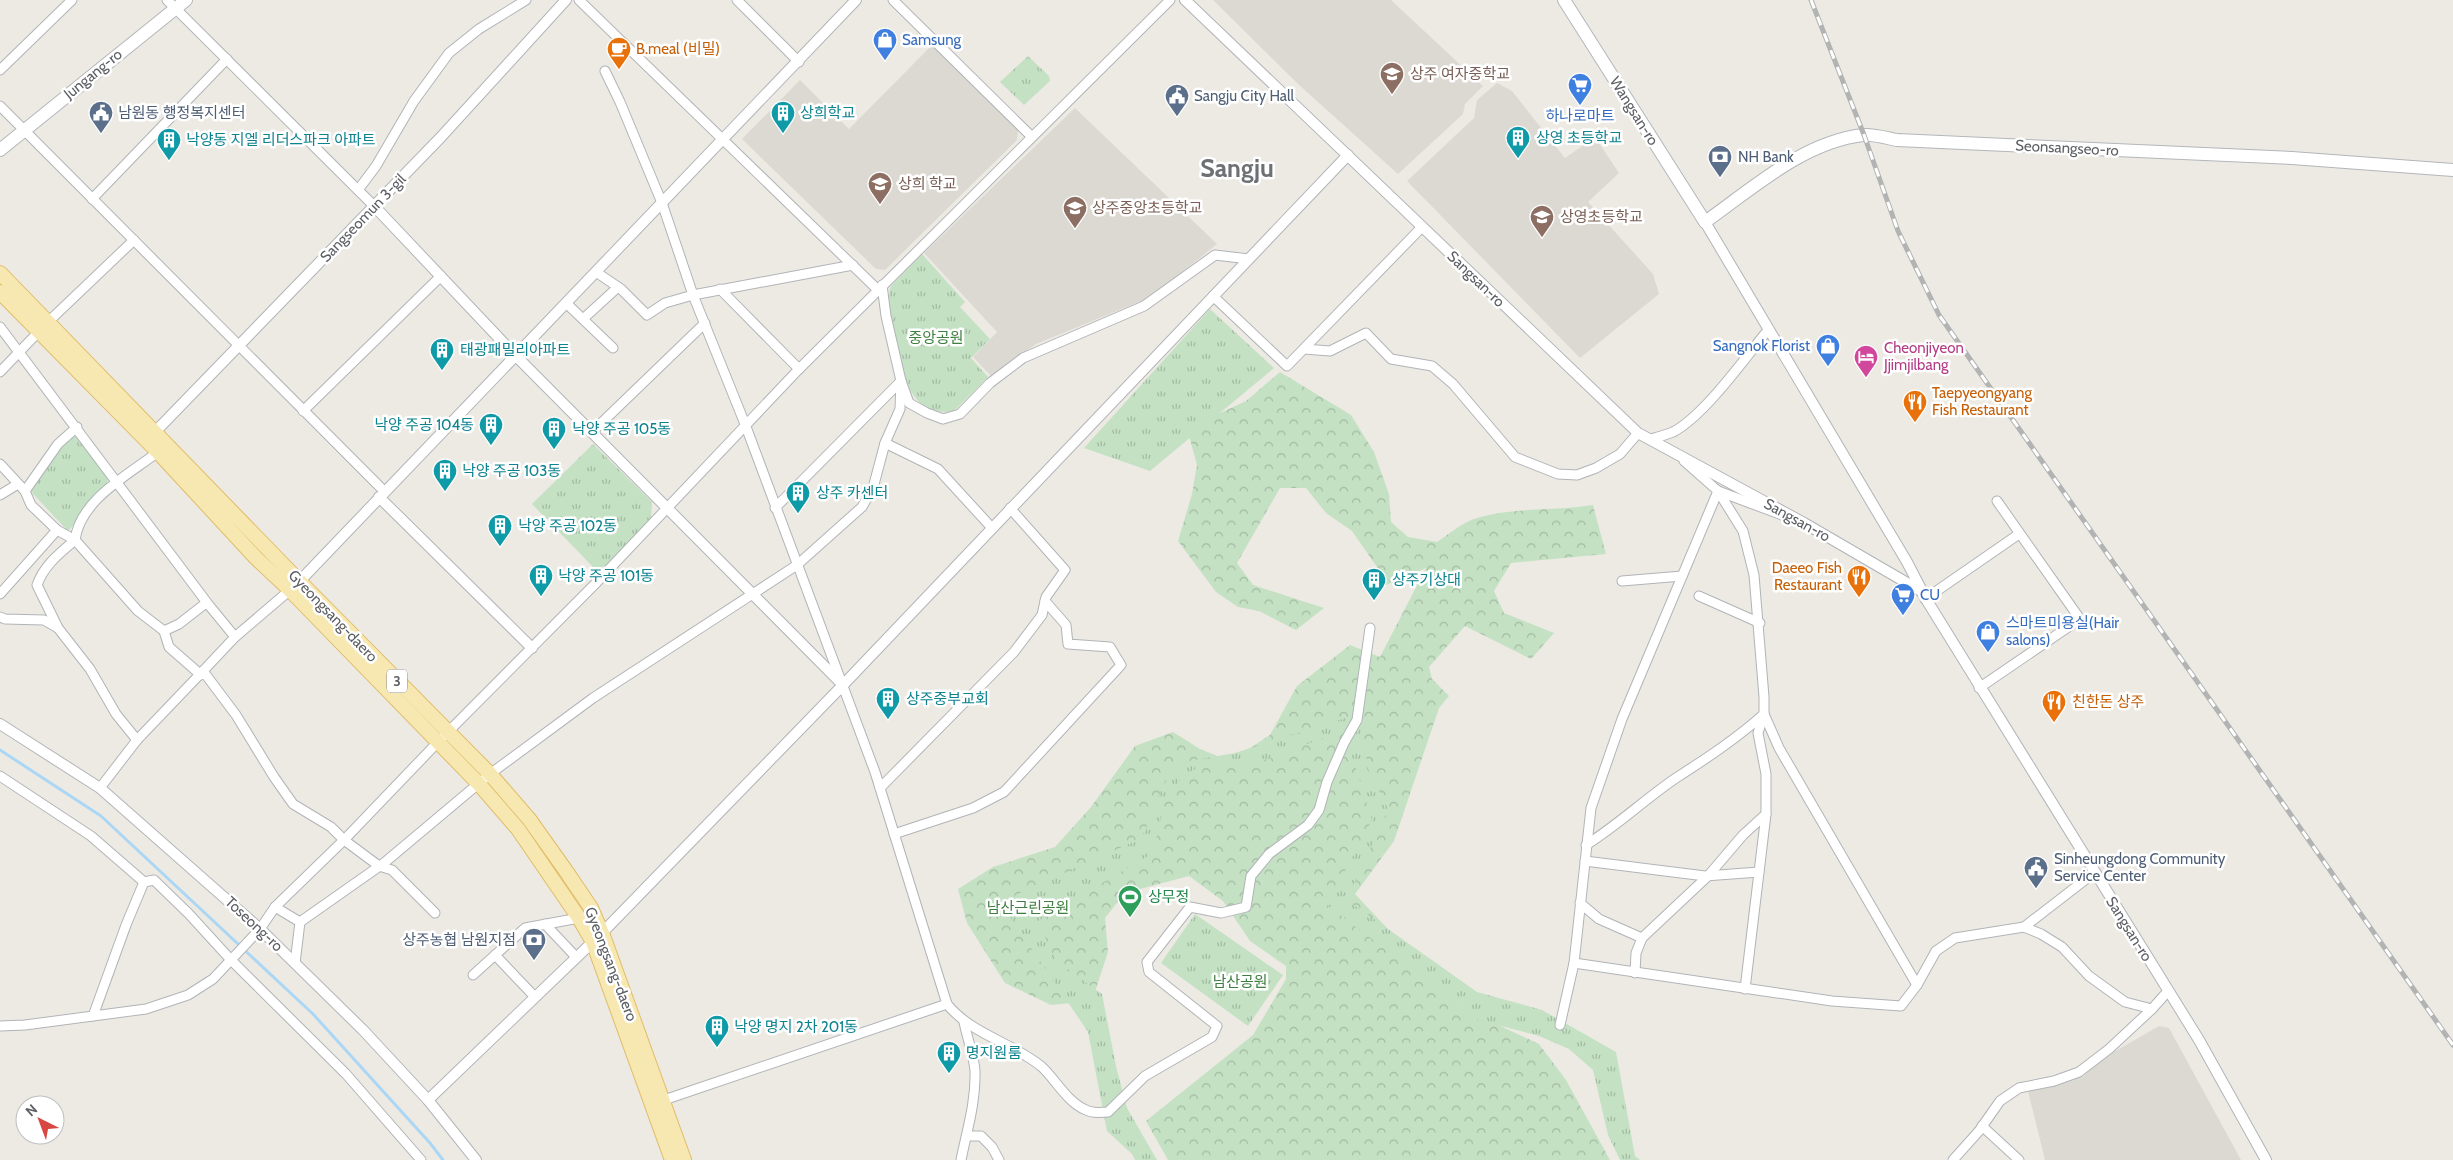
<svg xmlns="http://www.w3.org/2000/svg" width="2453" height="1160" font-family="Cabin,'Noto Sans KR',sans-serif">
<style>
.education{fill:#dcd9d2}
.forest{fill:url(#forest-crowns)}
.park{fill:url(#park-tufts)}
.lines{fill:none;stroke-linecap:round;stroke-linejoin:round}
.stream{stroke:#abd7f5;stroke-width:3}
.minor-casing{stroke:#b1b4b7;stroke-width:11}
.tertiary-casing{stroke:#b1b4b7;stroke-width:12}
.secondary-casing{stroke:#b3b6ba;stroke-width:14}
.primary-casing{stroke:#e1bc68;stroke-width:16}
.minor{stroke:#fff;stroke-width:9}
.tertiary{stroke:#fff;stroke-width:10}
.secondary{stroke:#fff;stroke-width:12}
.primary{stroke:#f6e8b0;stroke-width:14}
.rail-casing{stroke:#b2b3b3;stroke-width:5}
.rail{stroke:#fff;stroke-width:3;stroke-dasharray:9;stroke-linecap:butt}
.labels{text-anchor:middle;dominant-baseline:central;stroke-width:5;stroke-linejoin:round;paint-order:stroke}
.shield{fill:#fff;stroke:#8d8f92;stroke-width:1}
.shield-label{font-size:14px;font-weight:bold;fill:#5c5f63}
.shop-label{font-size:15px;fill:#366cbe;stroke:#fff;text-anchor:start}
.food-label{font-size:15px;fill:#c56008;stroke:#fff;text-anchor:start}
.street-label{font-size:15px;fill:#5c5f63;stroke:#fff}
.education-label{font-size:15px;fill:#785e54;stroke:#fff;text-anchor:start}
.service-label{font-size:15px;fill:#4e5e75;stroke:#fff;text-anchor:start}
.culture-label{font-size:15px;fill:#0d838f;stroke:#fff;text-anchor:start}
.park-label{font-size:15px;fill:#3e7f3f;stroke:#fff}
.hotel-label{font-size:15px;fill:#b23c85;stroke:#fff;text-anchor:start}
.leisure-label{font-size:15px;fill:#27864d;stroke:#fff;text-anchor:start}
.town-label{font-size:25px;font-weight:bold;fill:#6d7174;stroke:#fff}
</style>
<defs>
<pattern id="forest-crowns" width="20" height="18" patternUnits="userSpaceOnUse" patternTransform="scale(1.25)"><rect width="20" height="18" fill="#c4e1c3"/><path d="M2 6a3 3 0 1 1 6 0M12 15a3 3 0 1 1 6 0" fill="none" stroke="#a2baa2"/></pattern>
<pattern id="park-tufts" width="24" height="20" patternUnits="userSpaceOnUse" patternTransform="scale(1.25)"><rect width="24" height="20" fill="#c4e1c3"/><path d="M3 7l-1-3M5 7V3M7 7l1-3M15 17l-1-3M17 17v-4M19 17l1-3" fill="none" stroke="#a2baa2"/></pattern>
</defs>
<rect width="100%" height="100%" fill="#edeae4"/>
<g class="education">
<polygon points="1213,0 1391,0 1483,86 1465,104 1463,114 1398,174 1298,84"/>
<polygon points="933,44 1018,130 1017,140 885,270 876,269 742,139 800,80 849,129"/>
<polygon points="1497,83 1512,91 1565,158 1595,137 1619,173 1588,202 1653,274 1659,294 1580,358 1407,181 1474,118 1477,100"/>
<polygon points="1075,108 1217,244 1151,297 1036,344 991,376 973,357 997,332 924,253"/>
<polygon points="2159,1026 2169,1028 2241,1160 2045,1160 2028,1091 2084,1076 2100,1060"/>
</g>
<path class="forest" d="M1280 372 1351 415 1374 452 1389 494 1391 522 1408 537 1437 542C1449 534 1463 522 1477 518 1514 507 1555 511 1593 505L1606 554 1511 563 1494 591 1504 613 1554 633 1531 659 1465 626 1429 667 1432 679 1449 696 1439 708 1394 841 1355 894 1462 1008 1539 1044 1566 1080 1610 1160H1168L1146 1121 1253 1035 1286 979V966L1250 941 1223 901 1189 876 1125 893 1105 918 1108 952 1092 1001 1051 1005 1005 983 967 923 958 889 993 867 1055 847 1091 807 1135 746 1173 732 1200 749 1230 761 1270 735 1297 686 1350 645 1380 657 1426 568 1386 585 1377 567 1352 531 1326 513 1306 488H1280L1237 563 1253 585 1324 608 1296 630 1259 611 1238 607 1216 592 1178 541 1192 494 1197 465 1188 432 1201 422 1246 401Z"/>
<g class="park">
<polygon points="1028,56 1049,76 1050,81 1024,105 1000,82"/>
<path d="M922 254 965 302 960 307 990 339 971 358 988 377 953 412C933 413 919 407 909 388 902 365 882 307 891 286Z"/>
<polygon points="1210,309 1274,368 1150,471 1084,448"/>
<polygon points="69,437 76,437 108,478 106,490 68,531 33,494 31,488 45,465"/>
<polygon points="593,444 652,502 651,520 604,570 595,569 532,504"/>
<polygon points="1360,715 1368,769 1388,809 1347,900 1477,992 1542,1010 1616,1052 1635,1156 1640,1160 1620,1160 1608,1135 1593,1070 1569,1049 1539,1036 1478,1020 1327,905 1372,820 1351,753"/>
<polygon points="1352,716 1349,728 1289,751 1288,753 1250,764 1221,762 1196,768 1180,780 1165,801 1153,853 1038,921 1056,961 1102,994 1116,1066 1127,1108 1157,1160 1135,1160 1132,1154 1107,1131 1088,1032 1000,902 1133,842 1146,831 1148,817 1168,777 1189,761 1235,753"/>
<polygon points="1195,914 1283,975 1248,1026 1161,963"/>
</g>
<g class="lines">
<polyline class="stream" points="0,750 101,816 313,1014 430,1143 443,1160"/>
<defs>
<g id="minor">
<polyline points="167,0 375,207"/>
<polyline points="579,0 878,290"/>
<polyline points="737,0 799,62"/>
<polyline points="893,0 1031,136"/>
<polyline points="0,70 72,0"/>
<path d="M605 71 620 102 662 203 693 295 745 424 875 772 947 1004C972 1035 1012 1042 1042 1067 1056 1080 1067 1102 1086 1110 1093 1114 1101 1112 1108 1112L1145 1076 1212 1037 1217 1026 1149 972 1147 962 1190 907 1221 913 1246 907 1251 876 1269 854 1308 825 1319 810 1327 782 1344 743 1357 720 1370 628"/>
<polyline points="0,106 384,491"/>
<polyline points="358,190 376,166 414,101 449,53 479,29 526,0"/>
<polyline points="92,199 227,59"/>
<polyline points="596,272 621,289 647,315 665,303 693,295 853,265"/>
<polyline points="720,289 799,369"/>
<polyline points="1213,296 1287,366 1422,227"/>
<polyline points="566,303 613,348"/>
<polyline points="583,319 618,287"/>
<polyline points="0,327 208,604 235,637 203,671 236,715 274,777 293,804 331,827 344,840 275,907 300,922"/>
<polyline points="1304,349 1330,351 1366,333 1391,359 1432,366 1453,384 1515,457 1558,474 1577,475 1596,468 1620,454 1638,433"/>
<polyline points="0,372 48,322 134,240"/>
<polyline points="303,411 441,276"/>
<polyline points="592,432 705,323"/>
<path d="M1651 439C1658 437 1666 435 1673 432 1704 416 1745 358 1768 330"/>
<polyline points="885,443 938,469 992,528"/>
<polyline points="0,464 25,491 31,505 57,530 75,540 138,611 164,631 179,624 206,603"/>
<polyline points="25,491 58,444 77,427"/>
<polyline points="1718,491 1743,531 1754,575 1764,697 1764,714 1758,733 1766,774 1766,814 1745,989"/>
<polyline points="1718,491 1782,515"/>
<polyline points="0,495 18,484"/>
<polyline points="775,508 901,381 909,403 927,413 943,419 960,414 990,383 1023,358 1144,306 1215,255 1249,259"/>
<polyline points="1622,581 1682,576"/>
<polyline points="0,594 57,530"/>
<polyline points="1699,596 1760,623"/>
<polyline points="1925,599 2019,534"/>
<polyline points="0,617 5,619 44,620 58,628 90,669 116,714 137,740"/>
<path d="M58 628 37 585C44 565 60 553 75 540 80 500 128 475 158 452"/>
<polyline points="164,631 169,647 201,675"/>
<polyline points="235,637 290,590"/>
<polyline points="1979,688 2080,619 1997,501"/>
<polyline points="0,776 91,836 144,882 126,925 93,1016"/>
<polyline points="100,788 137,740 203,671"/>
<polyline points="880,788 1014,652 1042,615 1046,597 1065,570 1010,508"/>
<polyline points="894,834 973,808 1004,792 1121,665 1110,647 1068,644 1066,625 1045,601"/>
<path d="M1586 845C1618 825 1645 799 1676 778 1707 758 1736 739 1764 714L1779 748 1917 985"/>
<polyline points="1585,861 1705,876 1759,872"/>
<polyline points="144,882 154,880 189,914 231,960 346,1074 421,1160"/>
<polyline points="1580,903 1599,919 1642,938"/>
<polyline points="435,913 392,870 379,866 344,840 438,742 597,582 799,369 1170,0"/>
<polyline points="545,924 576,957"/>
<polyline points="2024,927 2094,873"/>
<polyline points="495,955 535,997"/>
<polyline points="295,963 300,922 384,863 490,774 593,698 797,565 862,507 873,488 885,443 900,409 901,381 886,316 882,285"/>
<polyline points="1574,963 1832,1001 1901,1006 1917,985 1936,951 1955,938 2024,927 2041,934 2062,947 2089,976 2125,1002 2152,1009 2168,991"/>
<polyline points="1635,973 1636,953 1642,938 1708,876 1743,835 1766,814"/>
<polyline points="473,975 525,928 579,918"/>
<polyline points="1560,1025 1574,963 1591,808 1622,719 1718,491 1684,461"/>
<polyline points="0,1026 25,1025 146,1009 188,995 213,979 260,929 275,907"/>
<polyline points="658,1102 947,1004"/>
<polyline points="1982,1126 2019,1160"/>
<polyline points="967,1136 981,1136 992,1147 999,1160"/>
<path d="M961 1160C967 1130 976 1102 975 1071 974 1055 967 1038 964 1022"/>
<polyline points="1953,1160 1979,1131 2000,1101 2019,1088 2054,1081 2079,1072 2109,1049 2152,1009"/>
</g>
<g id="tertiary">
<polyline points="1185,0 1638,433 1804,523 1921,591 2199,1040 2266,1160"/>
<polyline points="375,207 516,356 843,685"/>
<polyline points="1705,222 1907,562 1922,591"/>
<polyline points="155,432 441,137 566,0"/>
<polyline points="379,497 532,648"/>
<polyline points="295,586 856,0"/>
<polyline points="0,724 100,788 260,929 363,1030 428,1100 476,1160"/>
<polyline points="428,1100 602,933 843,685 1348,155"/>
</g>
<g id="secondary">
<path d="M1564 0 1705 222C1752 189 1803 142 1863 135 1873 134 1887 138 1897 140L2292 158 2453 170"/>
<polyline points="0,150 186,0"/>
</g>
<g id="primary">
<polyline points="0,273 299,581 490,774 529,819 566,871 591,908 602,933 684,1160"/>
<polyline points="0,292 158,452 256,558 290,590 479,784 518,829 579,918 593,942 672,1160"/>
</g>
</defs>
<use href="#minor" class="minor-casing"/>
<use href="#tertiary" class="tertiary-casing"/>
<use href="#secondary" class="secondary-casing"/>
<use href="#primary" class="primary-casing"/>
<use href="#minor" class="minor"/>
<use href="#tertiary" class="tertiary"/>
<use href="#secondary" class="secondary"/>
<use href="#primary" class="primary"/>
<defs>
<polyline id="rail" points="1811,0 1864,135 1898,231 1939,315 2453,1045"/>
</defs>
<use href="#rail" class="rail-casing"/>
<use href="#rail" class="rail"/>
</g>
<defs>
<symbol id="shop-pin" viewBox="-11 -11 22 30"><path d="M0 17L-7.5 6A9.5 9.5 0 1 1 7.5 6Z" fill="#3f7fe0" stroke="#fff"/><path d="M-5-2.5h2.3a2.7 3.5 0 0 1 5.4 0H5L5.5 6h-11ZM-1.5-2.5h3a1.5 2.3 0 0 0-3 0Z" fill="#fff"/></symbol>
<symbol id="cafe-pin" viewBox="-11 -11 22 30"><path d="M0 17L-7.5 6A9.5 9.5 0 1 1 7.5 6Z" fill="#e8710a" stroke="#fff"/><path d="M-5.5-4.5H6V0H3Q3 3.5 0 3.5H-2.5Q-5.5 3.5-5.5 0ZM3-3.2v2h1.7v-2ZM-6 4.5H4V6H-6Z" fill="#fff"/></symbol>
<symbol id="school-pin" viewBox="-11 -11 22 30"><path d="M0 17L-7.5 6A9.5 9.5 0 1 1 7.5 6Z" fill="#8d6e63" stroke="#fff"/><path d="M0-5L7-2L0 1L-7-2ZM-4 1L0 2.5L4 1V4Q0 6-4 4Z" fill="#fff"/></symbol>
<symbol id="supermarket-pin" viewBox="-11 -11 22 30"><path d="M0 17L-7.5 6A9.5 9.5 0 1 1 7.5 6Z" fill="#3f7fe0" stroke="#fff"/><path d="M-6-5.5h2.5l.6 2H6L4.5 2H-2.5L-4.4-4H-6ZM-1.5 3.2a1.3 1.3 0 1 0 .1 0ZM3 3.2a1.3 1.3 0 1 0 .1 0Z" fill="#fff"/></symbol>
<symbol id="civic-pin" viewBox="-11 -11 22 30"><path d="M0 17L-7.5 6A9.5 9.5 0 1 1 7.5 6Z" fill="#5c6f8a" stroke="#fff"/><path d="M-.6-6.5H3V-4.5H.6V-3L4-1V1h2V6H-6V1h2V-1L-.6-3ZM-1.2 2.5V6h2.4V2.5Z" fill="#fff"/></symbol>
<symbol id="building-pin" viewBox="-11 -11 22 30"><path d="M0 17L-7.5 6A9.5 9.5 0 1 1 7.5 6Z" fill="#0f9aa8" stroke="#fff"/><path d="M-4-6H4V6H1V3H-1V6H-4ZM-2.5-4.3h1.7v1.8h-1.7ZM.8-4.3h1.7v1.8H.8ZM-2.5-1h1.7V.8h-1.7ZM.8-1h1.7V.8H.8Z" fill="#fff"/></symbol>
<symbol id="bank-pin" viewBox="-11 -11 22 30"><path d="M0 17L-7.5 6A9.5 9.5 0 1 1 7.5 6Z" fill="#5c6f8a" stroke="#fff"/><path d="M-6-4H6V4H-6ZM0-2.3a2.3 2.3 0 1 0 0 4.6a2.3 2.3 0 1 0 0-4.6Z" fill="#fff"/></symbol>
<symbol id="hotel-pin" viewBox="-11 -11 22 30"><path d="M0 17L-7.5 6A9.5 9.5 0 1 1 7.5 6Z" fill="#d1479c" stroke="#fff"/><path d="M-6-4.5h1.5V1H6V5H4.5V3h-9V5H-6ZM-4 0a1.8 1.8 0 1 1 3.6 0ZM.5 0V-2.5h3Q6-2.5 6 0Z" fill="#fff"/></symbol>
<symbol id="restaurant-pin" viewBox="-11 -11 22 30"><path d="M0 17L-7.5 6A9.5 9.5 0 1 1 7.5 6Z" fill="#e8710a" stroke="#fff"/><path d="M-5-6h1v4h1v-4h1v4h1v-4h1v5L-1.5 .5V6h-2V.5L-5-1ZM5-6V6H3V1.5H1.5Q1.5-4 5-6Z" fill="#fff"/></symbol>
<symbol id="stadium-pin" viewBox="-11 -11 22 30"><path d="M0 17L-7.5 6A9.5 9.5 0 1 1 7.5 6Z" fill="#2e9e5b" stroke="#fff"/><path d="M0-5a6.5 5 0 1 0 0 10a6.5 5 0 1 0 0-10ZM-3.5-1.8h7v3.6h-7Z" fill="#fff"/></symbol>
</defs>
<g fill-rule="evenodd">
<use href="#shop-pin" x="871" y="26" width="28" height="38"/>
<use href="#cafe-pin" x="605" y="35" width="28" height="38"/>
<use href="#school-pin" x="1378" y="60" width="28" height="38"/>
<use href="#supermarket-pin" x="1566" y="71" width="28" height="38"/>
<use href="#civic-pin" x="1163" y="82" width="28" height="38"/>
<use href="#civic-pin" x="87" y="99" width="28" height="38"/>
<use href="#building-pin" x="769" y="99" width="28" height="38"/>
<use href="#building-pin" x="1504" y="124" width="28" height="38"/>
<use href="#building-pin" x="155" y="126" width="28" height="38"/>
<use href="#bank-pin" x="1706" y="143" width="28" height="38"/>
<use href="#school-pin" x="866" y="170" width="28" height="38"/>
<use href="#school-pin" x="1061" y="194" width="28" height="38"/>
<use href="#school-pin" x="1528" y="203" width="28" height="38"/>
<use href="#shop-pin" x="1814" y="332" width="28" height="38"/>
<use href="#building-pin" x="428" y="336" width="28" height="38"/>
<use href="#hotel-pin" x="1852" y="343" width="28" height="38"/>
<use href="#restaurant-pin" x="1901" y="388" width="28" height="38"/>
<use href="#building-pin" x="477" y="411" width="28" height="38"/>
<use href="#building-pin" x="540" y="415" width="28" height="38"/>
<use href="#building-pin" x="431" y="457" width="28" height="38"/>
<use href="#building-pin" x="784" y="479" width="28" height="38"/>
<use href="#building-pin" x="486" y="512" width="28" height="38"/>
<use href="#building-pin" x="527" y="562" width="28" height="38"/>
<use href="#restaurant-pin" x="1845" y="563" width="28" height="38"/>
<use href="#building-pin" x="1360" y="566" width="28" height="38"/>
<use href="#supermarket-pin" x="1889" y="581" width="28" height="38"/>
<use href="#shop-pin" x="1974" y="618" width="28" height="38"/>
<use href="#building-pin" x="874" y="685" width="28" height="38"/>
<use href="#restaurant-pin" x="2040" y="688" width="28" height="38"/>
<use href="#civic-pin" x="2022" y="854" width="28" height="38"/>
<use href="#stadium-pin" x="1116" y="883" width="28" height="38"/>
<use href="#bank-pin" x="520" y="926" width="28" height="38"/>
<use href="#building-pin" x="703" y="1013" width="28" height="38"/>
<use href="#building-pin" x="935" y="1039" width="28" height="38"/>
</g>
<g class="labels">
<rect class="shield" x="387" y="669.5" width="20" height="23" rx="4"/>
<g class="shield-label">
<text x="397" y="681">3</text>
</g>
<g class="shop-label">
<text x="902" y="40">Samsung</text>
<text x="1580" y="116" text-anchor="middle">하나로마트</text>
<text x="1810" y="346" text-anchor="end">Sangnok Florist</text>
<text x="1920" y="595">CU</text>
<text x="2006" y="623">스마트미용실(Hair<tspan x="2006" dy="17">salons)</tspan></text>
</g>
<g class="food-label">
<text x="636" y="49">B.meal (비밀)</text>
<text x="1932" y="393">Taepyeongyang<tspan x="1932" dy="17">Fish Restaurant</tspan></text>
<text x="1842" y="568" text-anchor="end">Daeeo Fish<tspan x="1842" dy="17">Restaurant</tspan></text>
<text x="2072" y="702">친한돈 상주</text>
</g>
<g class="street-label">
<text transform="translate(93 74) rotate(-39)">Jungang-ro</text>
<text transform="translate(1634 111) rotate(58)">Wangsan-ro</text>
<text transform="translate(2067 148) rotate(3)">Seonsangseo-ro</text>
<text transform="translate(363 218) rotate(-46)">Sangseomun 3-gil</text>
<text transform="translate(1476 279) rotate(44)">Sangsan-ro</text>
<text transform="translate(1797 520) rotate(29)">Sangsan-ro</text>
<text transform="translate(333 616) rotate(46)">Gyeongsang-daero</text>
<text transform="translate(254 924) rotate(43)">Toseong-ro</text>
<text transform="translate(2129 929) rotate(58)">Sangsan-ro</text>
<text transform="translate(611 964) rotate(69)">Gyeongsang-daero</text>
</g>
<g class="education-label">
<text x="1410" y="74">상주 여자중학교</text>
<text x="898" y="184">상희 학교</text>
<text x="1092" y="208">상주중앙초등학교</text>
<text x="1560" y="217">상영초등학교</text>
</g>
<g class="service-label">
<text x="1194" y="96">Sangju City Hall</text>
<text x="118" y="113">남원동 행정복지센터</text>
<text x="1738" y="157">NH Bank</text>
<text x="2054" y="859">Sinheungdong Community<tspan x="2054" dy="17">Service Center</tspan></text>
<text x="516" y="940" text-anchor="end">상주농협 남원지점</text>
</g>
<g class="culture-label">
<text x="800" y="113">상희학교</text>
<text x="1536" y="138">상영 초등학교</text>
<text x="186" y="140">낙양동 지엘 리더스파크 아파트</text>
<text x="460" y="350">태광패밀리아파트</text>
<text x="474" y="425" text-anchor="end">낙양 주공 104동</text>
<text x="572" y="429">낙양 주공 105동</text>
<text x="462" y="471">낙양 주공 103동</text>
<text x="816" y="493">상주 카센터</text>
<text x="518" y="526">낙양 주공 102동</text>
<text x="558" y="576">낙양 주공 101동</text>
<text x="1392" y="580">상주기상대</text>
<text x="906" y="699">상주중부교회</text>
<text x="734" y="1027">낙양 명지 2차 201동</text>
<text x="966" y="1053">명지원룸</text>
</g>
<g class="park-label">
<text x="936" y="338">중앙공원</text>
<text x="1028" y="908">남산근린공원</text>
<text x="1240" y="982">남산공원</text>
</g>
<g class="hotel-label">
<text x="1884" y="348">Cheonjiyeon<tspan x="1884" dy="17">Jjimjilbang</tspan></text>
</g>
<g class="leisure-label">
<text x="1148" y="897">상무정</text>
</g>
<g class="town-label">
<text x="1237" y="168">Sangju</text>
</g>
</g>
<g transform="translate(40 1120) rotate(318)"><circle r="24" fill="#ffffff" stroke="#bebfc1"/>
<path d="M0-4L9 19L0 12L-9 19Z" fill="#d64841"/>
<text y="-8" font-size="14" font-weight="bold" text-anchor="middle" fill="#5c5f63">N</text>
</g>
</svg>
